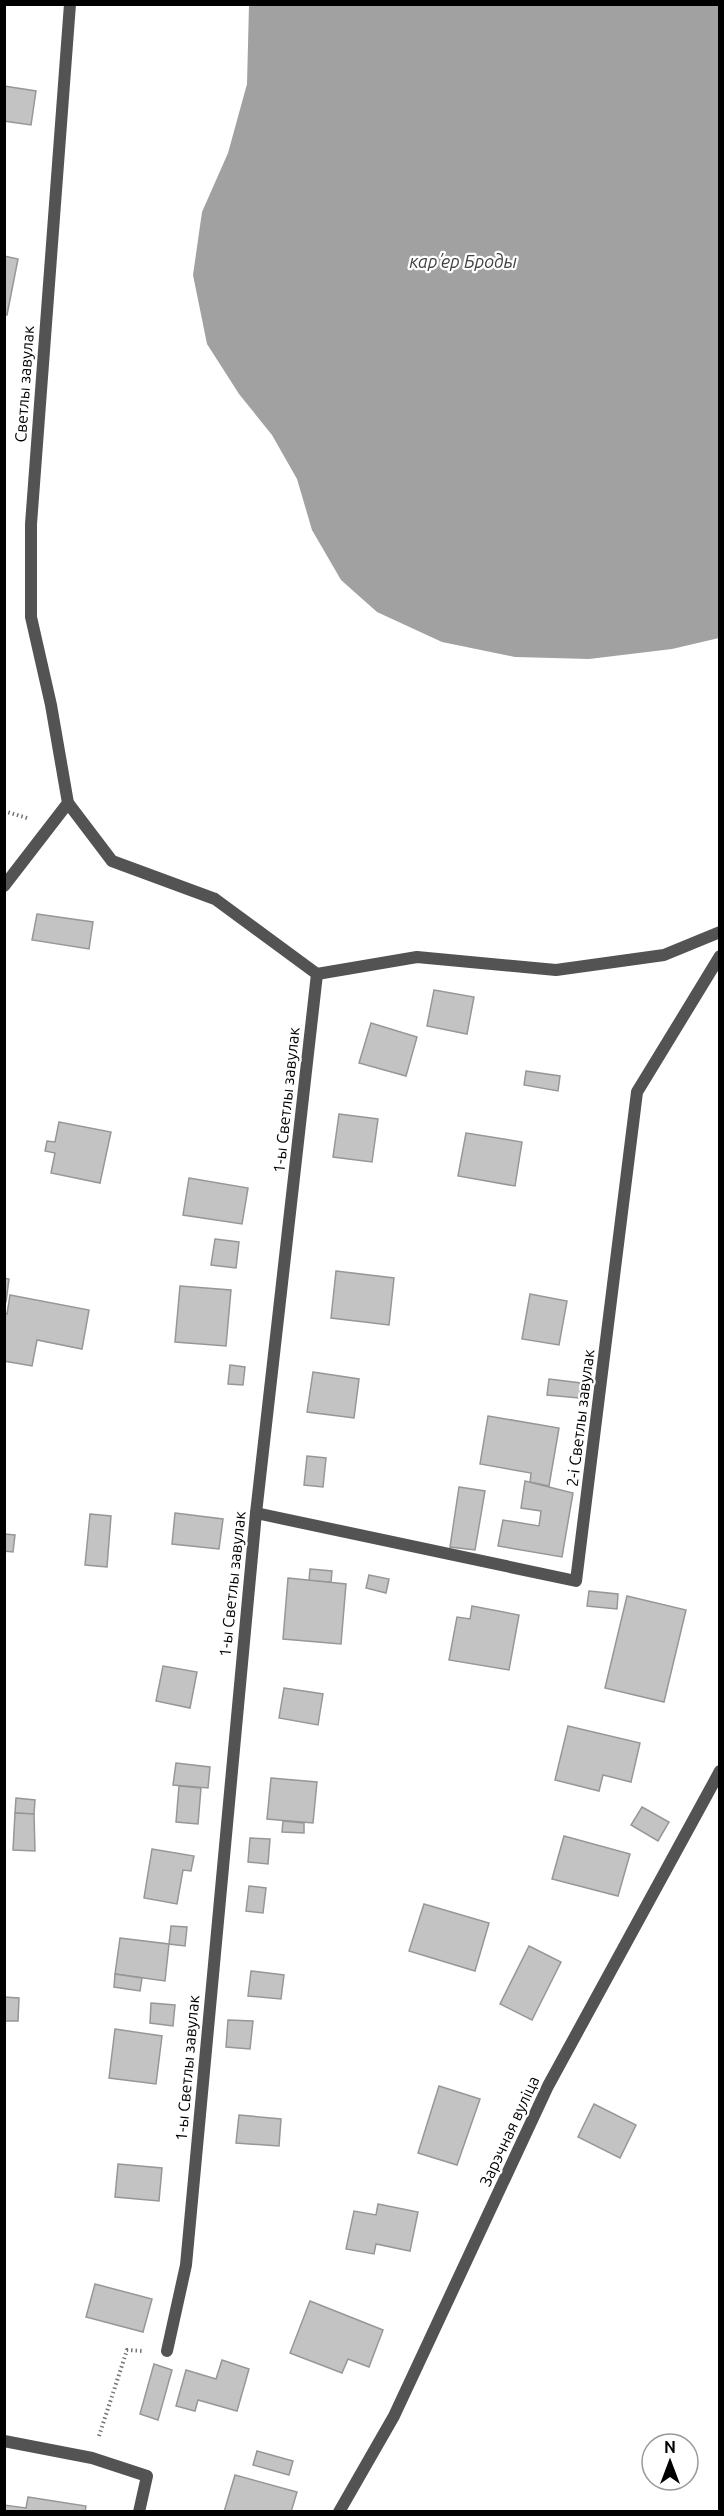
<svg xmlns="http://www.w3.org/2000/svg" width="724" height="2516" font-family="Ubuntu,sans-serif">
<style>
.water{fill:#a1a1a1}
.building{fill:#c3c3c3;stroke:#979797;stroke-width:1.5}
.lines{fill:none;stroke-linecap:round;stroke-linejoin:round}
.path{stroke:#757575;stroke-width:4;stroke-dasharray:1.5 3;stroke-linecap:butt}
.street{stroke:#535353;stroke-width:12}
.labels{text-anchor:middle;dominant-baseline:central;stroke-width:4.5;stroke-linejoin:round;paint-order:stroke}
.street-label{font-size:16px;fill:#000;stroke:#fff}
.water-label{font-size:18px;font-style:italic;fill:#424242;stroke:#fff}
</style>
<rect width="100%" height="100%" fill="#fff"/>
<polygon class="water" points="249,5 719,5 719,638 672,649 589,659 515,657 442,642 377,612 341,580 312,530 297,479 272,435 239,394 207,344 193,275 202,212 228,153 247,84"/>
<g class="building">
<polygon points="4,86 36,91 31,125 4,121"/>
<polygon points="4,256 18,259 7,315 4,315"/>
<polygon points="37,914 93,922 89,949 32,940"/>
<polygon points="434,990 474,997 467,1034 427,1026"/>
<polygon points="371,1023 417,1037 406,1076 359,1063"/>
<polygon points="526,1071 560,1076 558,1091 524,1085"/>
<polygon points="339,1114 378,1119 372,1162 333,1157"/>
<polygon points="59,1122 111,1132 100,1183 51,1173 55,1153 45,1151 47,1141 55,1142"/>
<polygon points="466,1133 522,1142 515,1186 458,1176"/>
<polygon points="189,1178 248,1188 242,1224 183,1215"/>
<polygon points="215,1239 239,1242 236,1268 211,1265"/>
<polygon points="336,1271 394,1278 389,1325 331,1318"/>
<polygon points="4,1278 9,1279 6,1302 4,1302"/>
<polygon points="180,1286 231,1290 226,1346 175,1342"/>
<polygon points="530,1294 567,1301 559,1345 522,1339"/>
<polygon points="10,1295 89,1310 82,1349 37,1340 32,1366 4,1361 4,1313 7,1314"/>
<polygon points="230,1365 245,1367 243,1385 228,1384"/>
<polygon points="313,1372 359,1379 354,1418 307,1412"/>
<polygon points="549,1379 581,1383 579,1398 547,1395"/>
<polygon points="488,1416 559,1428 549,1486 530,1482 531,1473 480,1464"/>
<polygon points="307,1456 326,1458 323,1487 304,1485"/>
<polygon points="525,1481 573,1493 562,1557 498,1546 503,1520 539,1526 541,1511 521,1508"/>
<polygon points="459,1487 485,1491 475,1550 450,1547"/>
<polygon points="175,1513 223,1519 219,1549 172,1544"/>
<polygon points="90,1514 111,1516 107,1567 85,1565"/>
<polygon points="4,1534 15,1535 13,1552 4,1551"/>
<polygon points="310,1569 332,1571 331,1582 309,1581"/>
<polygon points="369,1575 389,1579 386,1593 366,1588"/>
<polygon points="288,1578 346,1584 341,1644 283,1639"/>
<polygon points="589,1591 618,1594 617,1609 587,1606"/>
<polygon points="627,1596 686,1610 664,1702 605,1688"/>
<polygon points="472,1606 519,1615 509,1670 449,1660 457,1617 470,1619"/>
<polygon points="163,1666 197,1672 190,1708 156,1701"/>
<polygon points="284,1688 323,1694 318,1725 279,1718"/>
<polygon points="568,1726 640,1743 631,1782 603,1775 599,1791 555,1780"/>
<polygon points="176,1763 210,1767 208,1788 173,1785"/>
<polygon points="271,1778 317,1782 313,1823 267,1819"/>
<polygon points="179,1786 201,1788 198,1824 176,1822"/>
<polygon points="16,1798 35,1800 34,1814 15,1813"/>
<polygon points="642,1807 669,1822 658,1841 631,1825"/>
<polygon points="15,1813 34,1814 35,1851 13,1850"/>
<polygon points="283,1821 304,1823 304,1833 282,1832"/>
<polygon points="564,1836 630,1854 618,1896 552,1879"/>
<polygon points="250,1838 270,1839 268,1864 248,1862"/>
<polygon points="152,1849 194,1856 191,1871 183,1870 177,1904 144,1898"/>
<polygon points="249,1886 266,1888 263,1913 246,1911"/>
<polygon points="424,1904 489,1923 475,1971 409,1951"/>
<polygon points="171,1926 187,1927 185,1946 169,1944"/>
<polygon points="120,1938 169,1944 165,1981 115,1974"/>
<polygon points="529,1946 561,1962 532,2020 500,2004"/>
<polygon points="251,1971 284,1975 281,1999 248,1996"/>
<polygon points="115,1974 142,1978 140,1991 114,1987"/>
<polygon points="4,1997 19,1998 18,2021 4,2021"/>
<polygon points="151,2003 175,2005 173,2026 150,2023"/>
<polygon points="228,2020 253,2021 250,2049 226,2047"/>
<polygon points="115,2029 162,2036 156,2084 109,2078"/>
<polygon points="439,2086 480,2099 457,2165 418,2153"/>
<polygon points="594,2104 636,2125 620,2158 578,2137"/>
<polygon points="239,2115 281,2119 279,2146 236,2143"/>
<polygon points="118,2164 162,2168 159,2201 115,2197"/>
<polygon points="378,2204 418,2212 410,2251 376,2244 374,2254 346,2249 354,2211 376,2215"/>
<polygon points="95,2284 152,2299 143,2332 86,2317"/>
<polygon points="310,2301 383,2330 369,2367 348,2359 342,2373 290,2353"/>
<polygon points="222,2360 249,2369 237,2411 198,2400 195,2411 176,2406 186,2370 216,2379"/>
<polygon points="154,2364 172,2370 158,2420 140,2414"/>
<polygon points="257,2451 293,2461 289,2475 253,2465"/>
<polygon points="235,2475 297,2492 291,2512 224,2512"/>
<polygon points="28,2497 86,2506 85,2512 4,2512 4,2505 26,2508"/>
</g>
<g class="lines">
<g class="path">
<polyline points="4,811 27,818"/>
<polyline points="99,2436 127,2350 143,2351"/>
</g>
<g class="street">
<polyline points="68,803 112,861 215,899 317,974 256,1513 186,2265 167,2351"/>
<polyline points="4,886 68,803 51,705 31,617 31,524 70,4"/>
<polyline points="317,974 417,957 556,970 664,955 720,932"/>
<polyline points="256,1513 576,1581 637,1092 720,956"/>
<polyline points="4,2441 92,2458 147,2476 139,2512"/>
<polyline points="339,2512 394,2416 548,2086 720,1771"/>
</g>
</g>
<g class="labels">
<g class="street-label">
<text transform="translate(24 384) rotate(-86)">Светлы завулак</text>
<text transform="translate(286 1100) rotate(-84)">1-ы Светлы завулак</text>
<text transform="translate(580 1418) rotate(-83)">2-і Светлы завулак</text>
<text transform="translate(232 1584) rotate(-84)">1-ы Светлы завулак</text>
<text transform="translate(187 2068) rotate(-85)">1-ы Светлы завулак</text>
<text transform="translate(509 2131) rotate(-65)">Зарэчная вуліца</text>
</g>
<g class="water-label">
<text x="463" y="261">карʼер Броды</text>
</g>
</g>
<rect width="724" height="2516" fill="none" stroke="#000000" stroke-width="12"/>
<g transform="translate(670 2462)"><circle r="28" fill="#ffffff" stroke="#999999" stroke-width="1.5"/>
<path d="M0-4.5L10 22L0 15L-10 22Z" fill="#000000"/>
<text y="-9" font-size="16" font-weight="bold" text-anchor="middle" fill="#000000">N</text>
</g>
</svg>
